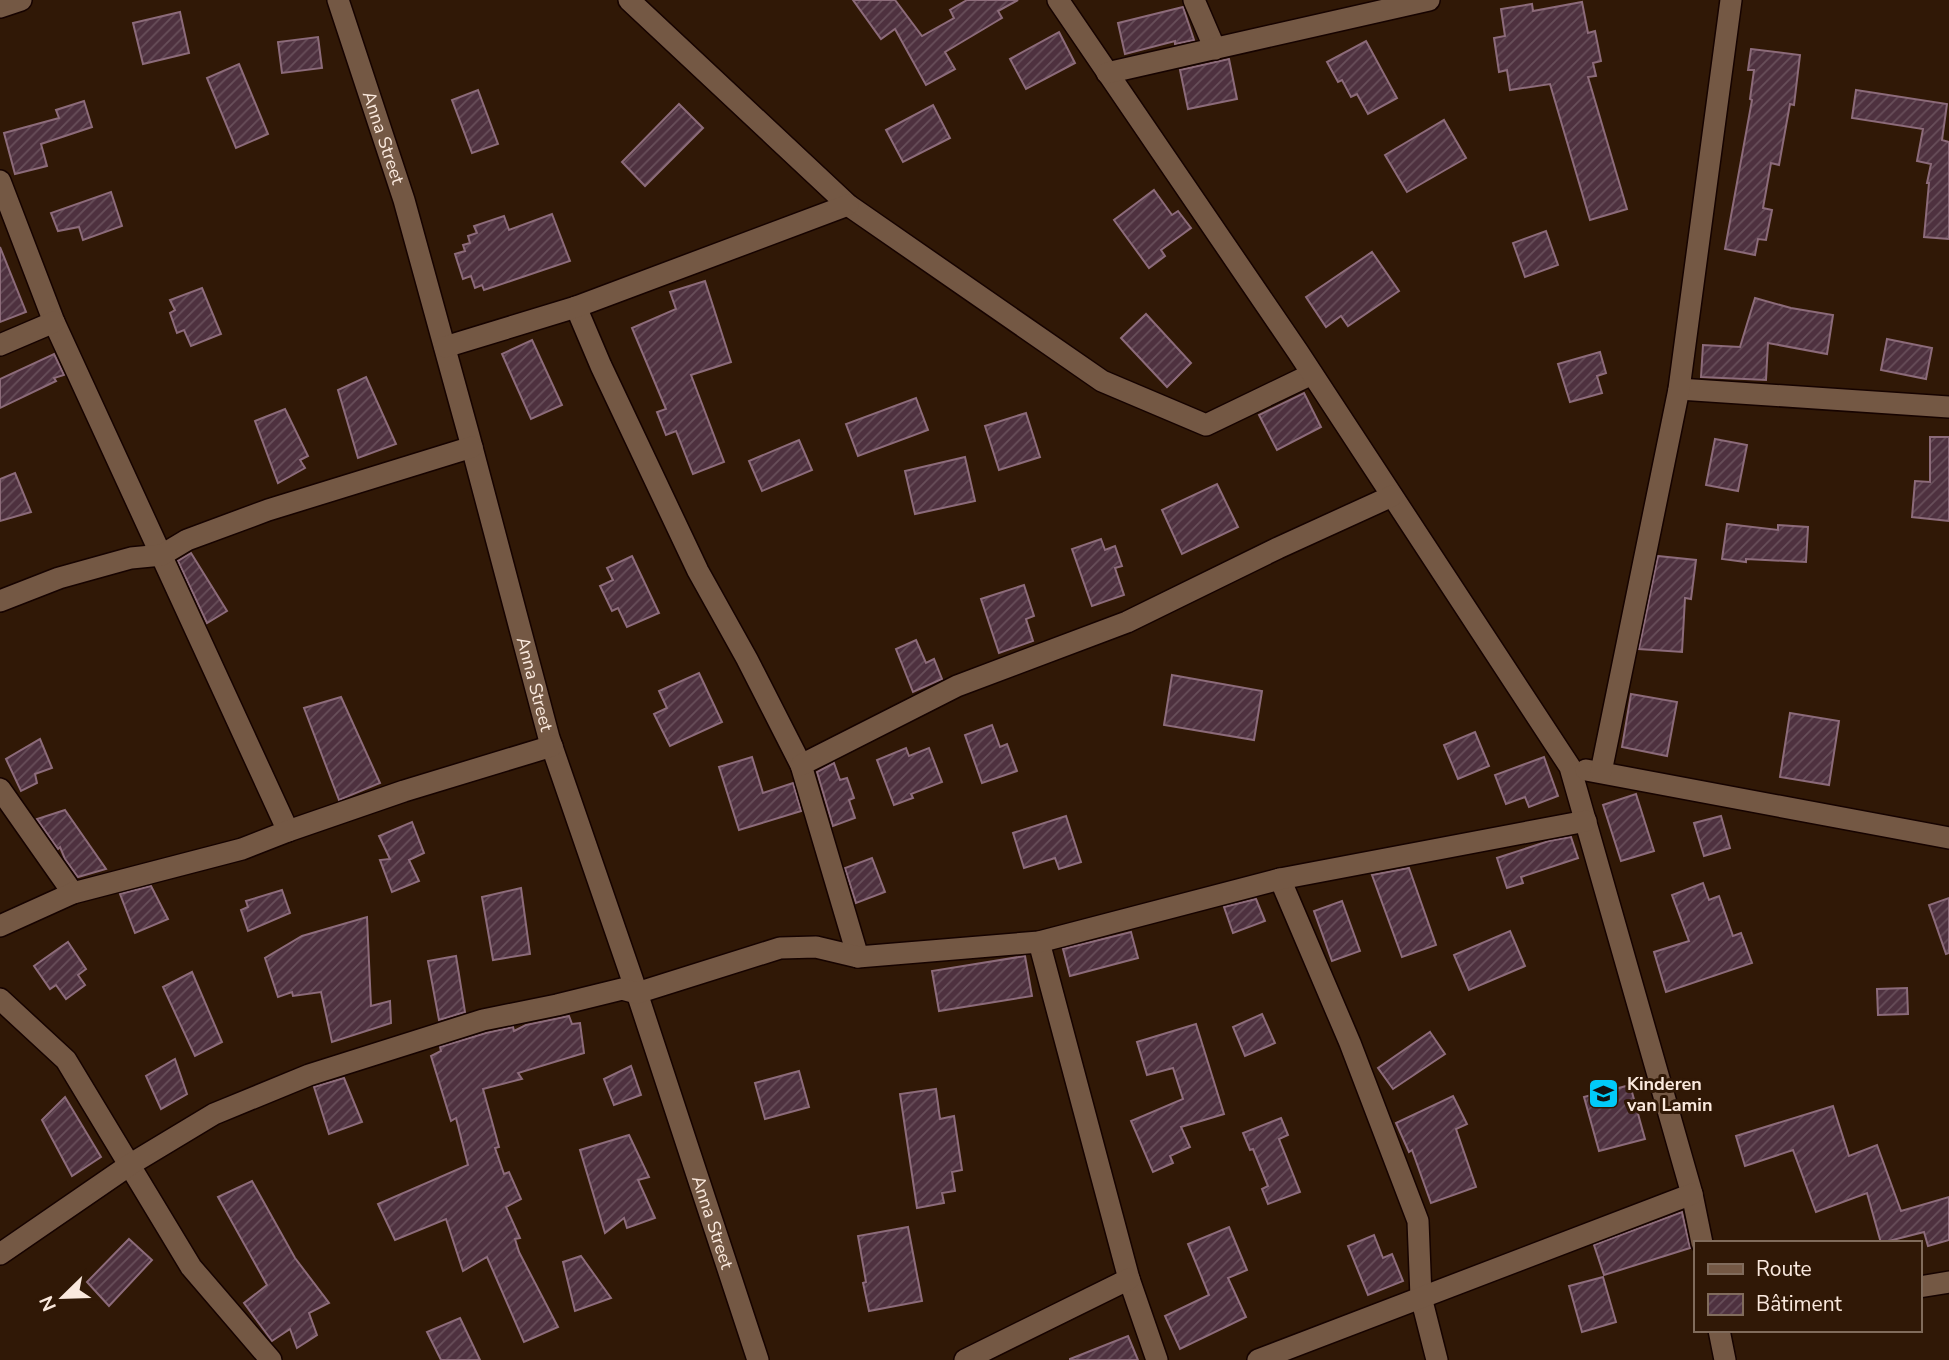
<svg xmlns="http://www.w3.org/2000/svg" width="1949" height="1360" font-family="'Nunito Sans',sans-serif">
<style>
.building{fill:url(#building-hatch);stroke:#8c6b7a;stroke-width:2}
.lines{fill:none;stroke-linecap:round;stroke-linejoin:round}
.street-casing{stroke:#160300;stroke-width:24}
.street{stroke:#745844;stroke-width:21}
.labels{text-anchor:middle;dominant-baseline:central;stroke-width:6;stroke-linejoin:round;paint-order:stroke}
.street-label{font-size:18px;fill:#fae9de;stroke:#301806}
.poi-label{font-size:18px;font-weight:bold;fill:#fae9de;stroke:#301806;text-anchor:start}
</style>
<defs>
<pattern id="building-hatch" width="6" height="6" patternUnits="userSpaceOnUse" patternTransform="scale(1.75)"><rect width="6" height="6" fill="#4e313f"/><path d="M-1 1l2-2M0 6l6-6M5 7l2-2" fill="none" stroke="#684f5a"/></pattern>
</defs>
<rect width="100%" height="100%" fill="#301806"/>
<g class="building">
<polygon points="853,0 895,0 922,36 954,18 950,10 967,0 1018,0 998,11 1002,18 945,52 955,69 926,85 895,29 881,39"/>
<polygon points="1582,2 1588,33 1595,31 1601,61 1593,63 1596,76 1588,77 1627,209 1590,220 1550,84 1510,90 1507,70 1499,72 1494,38 1505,36 1501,9 1532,4 1533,11"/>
<polygon points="1183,7 1194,40 1175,44 1175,41 1125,54 1118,23"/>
<polygon points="180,12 189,53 143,64 133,23"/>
<polygon points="1059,32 1075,63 1026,89 1010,59"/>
<polygon points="318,37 322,68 282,73 278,42"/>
<polygon points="1366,41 1397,98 1368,114 1357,94 1351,97 1342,80 1338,82 1327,62"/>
<polygon points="1751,49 1800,55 1794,105 1790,104 1779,165 1771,163 1763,208 1772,210 1766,240 1758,239 1755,255 1725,249 1752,100 1750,99 1754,70 1748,70"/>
<polygon points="1229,59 1237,99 1188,109 1180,70"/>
<polygon points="239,64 268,134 236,148 207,78"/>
<polygon points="478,90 498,144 472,153 452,100"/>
<polygon points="1856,90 1947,104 1942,140 1949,142 1949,239 1924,237 1929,183 1927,183 1931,164 1917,161 1923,129 1852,118"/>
<polygon points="84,101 92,127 41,144 47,166 15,174 4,133 59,118 56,110"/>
<polygon points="679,104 703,128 645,186 622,162"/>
<polygon points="933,105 950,138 903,162 886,130"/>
<polygon points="1444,120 1466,158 1407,192 1385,155"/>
<polygon points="1154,190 1172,215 1178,211 1191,228 1161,250 1165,256 1149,268 1114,220"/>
<polygon points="111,192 122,226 83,240 79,227 58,231 51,213"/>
<polygon points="552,214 570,261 484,290 482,285 475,288 471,276 463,279 455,254 465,251 463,245 470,243 468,236 477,233 474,226 504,216 509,230"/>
<polygon points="1546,231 1558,265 1525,277 1513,243"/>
<polygon points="0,247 26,312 0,322"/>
<polygon points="1372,252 1399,291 1348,326 1341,316 1326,327 1306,297"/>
<polygon points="705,281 731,362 691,375 724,462 693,474 676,431 666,435 657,412 666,409 632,328 676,309 670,292"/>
<polygon points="202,288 221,334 191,346 184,330 177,333 170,313 175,310 170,300"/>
<polygon points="1755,298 1791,308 1833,315 1827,354 1768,343 1766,380 1701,377 1703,345 1740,347"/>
<polygon points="1146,314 1191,363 1167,387 1121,338"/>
<polygon points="1887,339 1932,348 1926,379 1881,370"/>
<polygon points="532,340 562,405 531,419 502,354"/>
<polygon points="1600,352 1606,373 1597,376 1602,393 1570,402 1558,364"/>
<polygon points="54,354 64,375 54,378 56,381 0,408 0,379"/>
<polygon points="366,377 396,444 358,458 338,390"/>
<polygon points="1304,393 1321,427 1277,450 1259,415"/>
<polygon points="916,398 928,430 858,456 846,424"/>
<polygon points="285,409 308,456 300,460 305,468 278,483 255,421"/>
<polygon points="1026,413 1040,457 999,470 985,426"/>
<polygon points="1930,437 1949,437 1949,521 1912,517 1915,481 1930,482"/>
<polygon points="1715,439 1747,445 1738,491 1706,485"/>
<polygon points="799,440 812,470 762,491 749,461"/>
<polygon points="965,457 975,501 915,514 905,471"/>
<polygon points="15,473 31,512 0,521 0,479"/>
<polygon points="1217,484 1238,527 1182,554 1162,510"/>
<polygon points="1727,524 1778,530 1778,525 1808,527 1806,562 1746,559 1746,562 1722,559"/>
<polygon points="1101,539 1105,550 1115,546 1122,566 1115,568 1124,595 1092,606 1072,549"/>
<polygon points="191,553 227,611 207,623 178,561"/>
<polygon points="632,556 659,613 627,627 618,608 612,611 600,586 613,580 607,568"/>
<polygon points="1658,556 1696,560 1691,599 1685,598 1682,652 1639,649"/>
<polygon points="1024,585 1034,616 1026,619 1033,641 999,653 981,599"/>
<polygon points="916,640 926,663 934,659 942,679 913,692 896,649"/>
<polygon points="699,673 722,722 670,746 654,714 667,708 659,691"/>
<polygon points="1172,675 1262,691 1254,740 1164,725"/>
<polygon points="1631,694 1677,702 1667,756 1622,747"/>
<polygon points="341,697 380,783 339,800 304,708"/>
<polygon points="1790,713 1839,721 1829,785 1780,777"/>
<polygon points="992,725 1000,747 1007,744 1017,771 982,783 965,735"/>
<polygon points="1475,732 1489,766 1458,779 1444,745"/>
<polygon points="40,739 52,768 35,774 37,783 21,791 6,759"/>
<polygon points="906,748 909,756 929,748 942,782 911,794 913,798 894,805 877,760"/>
<polygon points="752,757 763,793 793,783 801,811 739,830 719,767"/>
<polygon points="1544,757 1558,796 1529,807 1525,797 1506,804 1495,775"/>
<polygon points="834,763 840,780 847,778 854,798 849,800 855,818 833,826 817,772"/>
<polygon points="1636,794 1654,851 1621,861 1603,805"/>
<polygon points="65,810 106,869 78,877 65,859 60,847 58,849 37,819"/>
<polygon points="1066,816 1081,862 1059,869 1055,858 1024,868 1013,833"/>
<polygon points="1721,816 1730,848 1704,856 1694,823"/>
<polygon points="412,822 424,853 409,860 419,881 392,892 380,860 390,859 379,836"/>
<polygon points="1571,837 1578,858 1521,877 1523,883 1507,888 1497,858 1549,841"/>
<polygon points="872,858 885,892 856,903 845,868"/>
<polygon points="1409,868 1436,945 1402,957 1372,875"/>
<polygon points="1703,883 1709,900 1719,896 1733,936 1741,933 1752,963 1666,992 1654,952 1689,941 1672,895"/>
<polygon points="151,886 168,919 135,933 120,894"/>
<polygon points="521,888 530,954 493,960 482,897"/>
<polygon points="282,890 290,913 248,931 241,910 248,907 246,901"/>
<polygon points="1949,898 1949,953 1946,954 1929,905"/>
<polygon points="1256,899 1265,921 1233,933 1224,907"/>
<polygon points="1342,901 1360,951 1332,961 1314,911"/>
<polygon points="367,917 371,1006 390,1001 391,1023 332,1042 321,992 293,996 292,992 278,997 265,958 302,936"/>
<polygon points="1510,931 1525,966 1469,990 1454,955"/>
<polygon points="1131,932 1138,958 1070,976 1063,949"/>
<polygon points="68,942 86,969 78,975 85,985 66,999 56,985 50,989 34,966"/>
<polygon points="456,956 465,1012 439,1020 428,961"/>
<polygon points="1025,956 1032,996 939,1011 932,971"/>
<polygon points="192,972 222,1042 195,1056 163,987"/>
<polygon points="1907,988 1908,1014 1878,1015 1877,989"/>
<polygon points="1262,1014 1275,1043 1245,1056 1233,1027"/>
<polygon points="569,1016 572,1024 580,1023 584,1053 518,1073 522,1079 483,1089 499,1147 495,1148 504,1174 509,1172 521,1199 506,1207 520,1238 515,1239 519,1252 558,1327 524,1342 487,1257 463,1271 446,1219 395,1240 378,1204 468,1165 456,1118 451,1121 431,1056 441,1051 440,1047 486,1033 513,1027 514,1031 526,1025"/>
<polygon points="1196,1024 1224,1114 1181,1127 1190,1147 1170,1156 1173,1163 1153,1172 1131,1121 1183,1099 1173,1068 1147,1075 1137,1042"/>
<polygon points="1430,1032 1445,1054 1393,1089 1378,1068"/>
<polygon points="175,1059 187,1094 161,1109 146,1076"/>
<polygon points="631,1066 641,1095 614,1105 604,1079"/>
<polygon points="799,1071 809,1107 765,1119 755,1083"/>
<polygon points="344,1078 362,1122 329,1134 314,1087"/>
<polygon points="1630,1085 1645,1139 1599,1151 1584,1097"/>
<polygon points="936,1089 940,1119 954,1116 962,1170 952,1172 955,1191 942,1193 944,1203 917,1208 900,1094"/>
<polygon points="1453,1096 1467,1124 1456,1129 1476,1187 1431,1203 1412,1150 1409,1152 1396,1123"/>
<polygon points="65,1097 101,1157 72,1176 42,1120"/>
<polygon points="1833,1106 1849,1156 1877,1145 1901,1211 1949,1197 1949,1240 1928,1246 1924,1232 1881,1243 1867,1193 1816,1212 1793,1150 1745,1166 1736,1136"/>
<polygon points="1281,1118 1288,1135 1279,1139 1300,1192 1268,1204 1262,1189 1268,1186 1253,1149 1250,1150 1243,1133"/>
<polygon points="629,1135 649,1177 638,1180 655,1218 627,1228 624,1218 605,1233 580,1150"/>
<polygon points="252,1181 295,1258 329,1303 309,1313 317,1335 297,1348 290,1329 272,1341 244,1303 267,1285 218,1197"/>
<polygon points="1682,1212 1690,1248 1604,1275 1594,1245"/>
<polygon points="908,1227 922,1301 869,1311 863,1283 866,1282 858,1236"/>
<polygon points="1229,1227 1247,1270 1228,1278 1246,1317 1180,1349 1165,1316 1209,1295 1188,1244"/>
<polygon points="1374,1235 1383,1258 1392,1254 1403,1281 1368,1295 1348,1246"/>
<polygon points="129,1239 152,1260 109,1306 87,1282"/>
<polygon points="581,1256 611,1298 575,1311 563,1262"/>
<polygon points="1603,1277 1616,1322 1582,1332 1569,1286"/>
<polygon points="460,1318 480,1360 441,1360 427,1332"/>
<polygon points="1128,1336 1138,1360 1070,1360 1070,1359"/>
</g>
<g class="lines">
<defs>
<g id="street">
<path id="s1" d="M338 0 404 200 469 436 549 738 637 993 758 1360"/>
<polyline points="629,0 848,205 1102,381 1206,425 1312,374"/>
<polyline points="1058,0 1298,352 1570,767 1692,1194 1702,1243"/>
<polyline points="1194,0 1215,49"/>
<polyline points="0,7 21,0"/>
<polyline points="1107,73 1429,0"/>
<polyline points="0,181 54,322 288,831"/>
<polyline points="576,307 601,366 698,571 747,659 801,765 858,957"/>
<polyline points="0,345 54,322"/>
<polyline points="445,347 576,307 848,205"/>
<polyline points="1679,389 1949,407"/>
<polyline points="0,601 59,578 131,558 162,555 187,540 268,510 472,447"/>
<polyline points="801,765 957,686 1127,622 1278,548 1392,496"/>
<polyline points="1586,770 1949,838"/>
<polyline points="1601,772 1679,389 1731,0"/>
<polyline points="0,789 73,893"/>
<polyline points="1280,879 1350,1043 1418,1221 1421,1297 1437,1360"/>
<polyline points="0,926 73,893 242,849 288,831 404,791 552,746"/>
<polyline points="1039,942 1129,1279 1157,1360"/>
<polyline points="0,999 66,1060 191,1267 271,1360"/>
<polyline points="0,1254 131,1164 214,1114 309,1075 483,1020 557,1005 622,989 637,993 780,948 816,947 858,957 1039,942 1280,879 1586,821"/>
<polyline points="1919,1287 1949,1282"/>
<polyline points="1719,1330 1725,1360"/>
<polyline points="965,1360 1129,1279"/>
<polyline points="1258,1360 1692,1194"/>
</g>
</defs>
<use href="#street" class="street-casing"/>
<use href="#street" class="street"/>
</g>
<defs>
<symbol id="school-square" viewBox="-11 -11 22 22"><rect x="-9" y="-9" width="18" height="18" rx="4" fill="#01cbf9" stroke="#301806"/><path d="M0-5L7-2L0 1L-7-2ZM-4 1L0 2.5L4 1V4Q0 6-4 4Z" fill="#111"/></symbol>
</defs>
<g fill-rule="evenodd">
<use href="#school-square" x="1586" y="1076" width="35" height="35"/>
</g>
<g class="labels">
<g class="street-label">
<text stroke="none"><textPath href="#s1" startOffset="145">Anna Street</textPath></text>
<text stroke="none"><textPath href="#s1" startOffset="712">Anna Street</textPath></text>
<text stroke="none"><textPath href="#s1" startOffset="1279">Anna Street</textPath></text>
</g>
<g class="poi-label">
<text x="1627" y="1084">Kinderen<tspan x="1627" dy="21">van Lamin</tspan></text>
</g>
</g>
<rect x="1694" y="1241" width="228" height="91" fill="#301806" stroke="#816c5c" stroke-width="2"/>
<rect x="1708" y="1264" width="35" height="10" fill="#745844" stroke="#816c5c" stroke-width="2"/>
<text x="1756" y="1276" font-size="21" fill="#fae9de">Route</text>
<rect x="1708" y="1294" width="35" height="21" fill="url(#building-hatch)" stroke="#816c5c" stroke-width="2"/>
<text x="1756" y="1311" font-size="21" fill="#fae9de">Bâtiment</text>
<g transform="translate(63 1297) rotate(247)" stroke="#301806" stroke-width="5" paint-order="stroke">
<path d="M0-5L12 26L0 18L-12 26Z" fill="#fae9de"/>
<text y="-10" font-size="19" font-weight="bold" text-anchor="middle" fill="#fae9de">N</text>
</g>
</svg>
